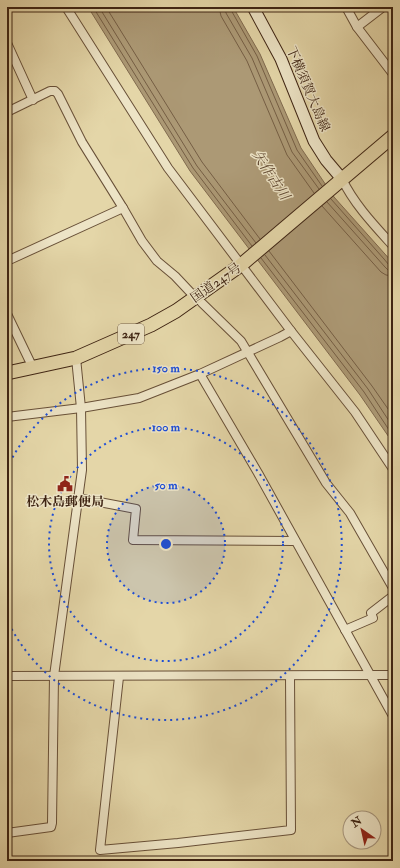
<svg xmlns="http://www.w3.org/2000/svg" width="400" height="868" font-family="'IM FELL Double Pica','Noto Serif JP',serif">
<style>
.water{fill:#ac9975;stroke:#806a4e}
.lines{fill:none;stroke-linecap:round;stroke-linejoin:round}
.shore{stroke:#755e44;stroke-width:1}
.minor-casing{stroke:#685038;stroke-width:10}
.secondary-casing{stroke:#3e2413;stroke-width:13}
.trunk-casing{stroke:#3e2413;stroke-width:15}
.minor{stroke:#ede4c6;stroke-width:8}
.secondary{stroke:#ede4c6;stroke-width:11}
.trunk{stroke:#e4d6a8;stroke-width:13}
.ring{fill:none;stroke:#1d4ed8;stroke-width:2;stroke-dasharray:2 4}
.labels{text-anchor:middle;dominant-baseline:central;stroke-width:3;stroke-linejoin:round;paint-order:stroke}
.shield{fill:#ede4c6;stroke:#725e49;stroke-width:1}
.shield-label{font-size:12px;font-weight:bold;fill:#3e2413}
.street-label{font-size:13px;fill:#3e2413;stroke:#ede4c6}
.poi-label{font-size:13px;font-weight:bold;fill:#3e2413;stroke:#ede4c6}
.water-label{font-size:14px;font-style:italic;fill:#5f4730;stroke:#ede4c6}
.centre{fill:#1d4ed8;stroke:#ede4c6;stroke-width:2}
.ring-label{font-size:12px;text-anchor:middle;font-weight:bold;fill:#1d4ed8;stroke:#ede4c6;stroke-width:3;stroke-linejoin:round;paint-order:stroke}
</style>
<rect width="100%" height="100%" fill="#e4d6a8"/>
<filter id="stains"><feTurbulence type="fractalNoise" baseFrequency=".005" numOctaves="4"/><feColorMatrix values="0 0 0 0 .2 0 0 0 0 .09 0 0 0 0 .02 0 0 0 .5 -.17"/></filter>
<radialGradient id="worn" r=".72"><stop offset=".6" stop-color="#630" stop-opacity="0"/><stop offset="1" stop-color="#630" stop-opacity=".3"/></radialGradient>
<polygon class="water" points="88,7 233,7 260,54 301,148 334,197 393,263 393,443 360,395 190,171"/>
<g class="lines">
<g class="shore">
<polyline points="93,7 193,168 252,246"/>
<polyline points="99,7 197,166 256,243"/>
<polyline points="106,7 202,162 260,239"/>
<polyline points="219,7 221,16 247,61 287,155 314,193"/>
<polyline points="225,7 226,13 252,58 292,152 319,189"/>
<polyline points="230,7 231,10 257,56 297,150 322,186"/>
<polyline points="331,199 384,259 389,265 393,265"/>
<polyline points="327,202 385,267 388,270 393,270"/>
<polyline points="322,206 381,272 386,275 393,276"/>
<polyline points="269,251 372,386 393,416"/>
<polyline points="265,255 368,389 393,427"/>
<polyline points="261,258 364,392 393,436"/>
</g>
<defs>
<g id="minor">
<polyline points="66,7 168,168 291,331 355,412 393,469"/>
<polyline points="346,7 357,27 393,74"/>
<polyline points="357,27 383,7"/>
<polyline points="7,43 33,100"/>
<polyline points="7,112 50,91 55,91 58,94 82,142 123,208 142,241 157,261 175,276 191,293"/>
<path d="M342 179C354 204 374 225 393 246"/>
<polyline points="7,261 123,208"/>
<polyline points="202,303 241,341 326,483 350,513 393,588"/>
<polyline points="7,314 33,368"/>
<polyline points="200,374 258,473 393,716"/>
<polyline points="7,417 81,408 139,398 200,374 280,337 291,331"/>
<polyline points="78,498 136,509 133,540 295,541"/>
<polyline points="345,630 373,618 371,613 393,596"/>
<polyline points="7,676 393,675"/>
<polyline points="119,677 100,850 178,843 291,830 290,676"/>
<polyline points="7,833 51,827 52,823 54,676 82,470 81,408 76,358"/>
</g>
<polyline id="secondary" points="253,7 281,59 314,141 326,160 342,179"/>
<polyline id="trunk" points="7,373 76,358 151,325 176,311 241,265 393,136"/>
</defs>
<use href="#minor" class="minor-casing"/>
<use href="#secondary" class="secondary-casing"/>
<use href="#trunk" class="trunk-casing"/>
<use href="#minor" class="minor"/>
<use href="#secondary" class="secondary"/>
<use href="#trunk" class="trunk"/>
</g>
<circle cx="166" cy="544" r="59" fill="#1d4ed8" fill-opacity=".12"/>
<g class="ring">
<circle cx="166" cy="544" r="59"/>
<circle cx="166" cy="544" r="117"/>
<path d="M7 468A176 176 0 1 1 7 620"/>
</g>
<defs>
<symbol id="civic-bare" viewBox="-9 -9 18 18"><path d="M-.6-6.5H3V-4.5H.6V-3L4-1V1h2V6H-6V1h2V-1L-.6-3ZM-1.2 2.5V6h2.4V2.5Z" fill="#8f2418" stroke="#ede4c6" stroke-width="2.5" paint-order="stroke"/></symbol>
</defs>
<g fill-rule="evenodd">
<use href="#civic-bare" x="54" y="473" width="22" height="22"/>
</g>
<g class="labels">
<rect class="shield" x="118" y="324" width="26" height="20" rx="3"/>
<g class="shield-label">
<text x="131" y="334">247</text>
</g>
<g class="street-label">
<text transform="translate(308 89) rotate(67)">下横須賀大島線</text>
<text transform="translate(216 283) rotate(-35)">国道247号</text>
</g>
<g class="poi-label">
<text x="65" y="502">松木島郵便局</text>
</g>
<g class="water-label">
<text transform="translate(271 175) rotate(57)">矢作古川</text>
</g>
</g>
<circle cx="166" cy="544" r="6" class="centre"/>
<g class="ring-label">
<text x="166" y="372">150 m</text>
<text x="166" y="431">100 m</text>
<text x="166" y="489">50 m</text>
</g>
<rect width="400" height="868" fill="none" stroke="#e4d6a8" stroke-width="24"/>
<rect x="8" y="8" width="384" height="852" fill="none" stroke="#3e2413" stroke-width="2"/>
<rect x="12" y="12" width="376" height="844" fill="none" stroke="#3e2413"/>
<g transform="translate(362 830) rotate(326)"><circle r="19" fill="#ede4c6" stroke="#a7977e"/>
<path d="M0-3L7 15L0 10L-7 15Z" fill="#8f2418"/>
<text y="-6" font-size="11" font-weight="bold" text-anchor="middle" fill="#3e2413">N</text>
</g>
<rect width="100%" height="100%" filter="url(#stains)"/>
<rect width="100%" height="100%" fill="url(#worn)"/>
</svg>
